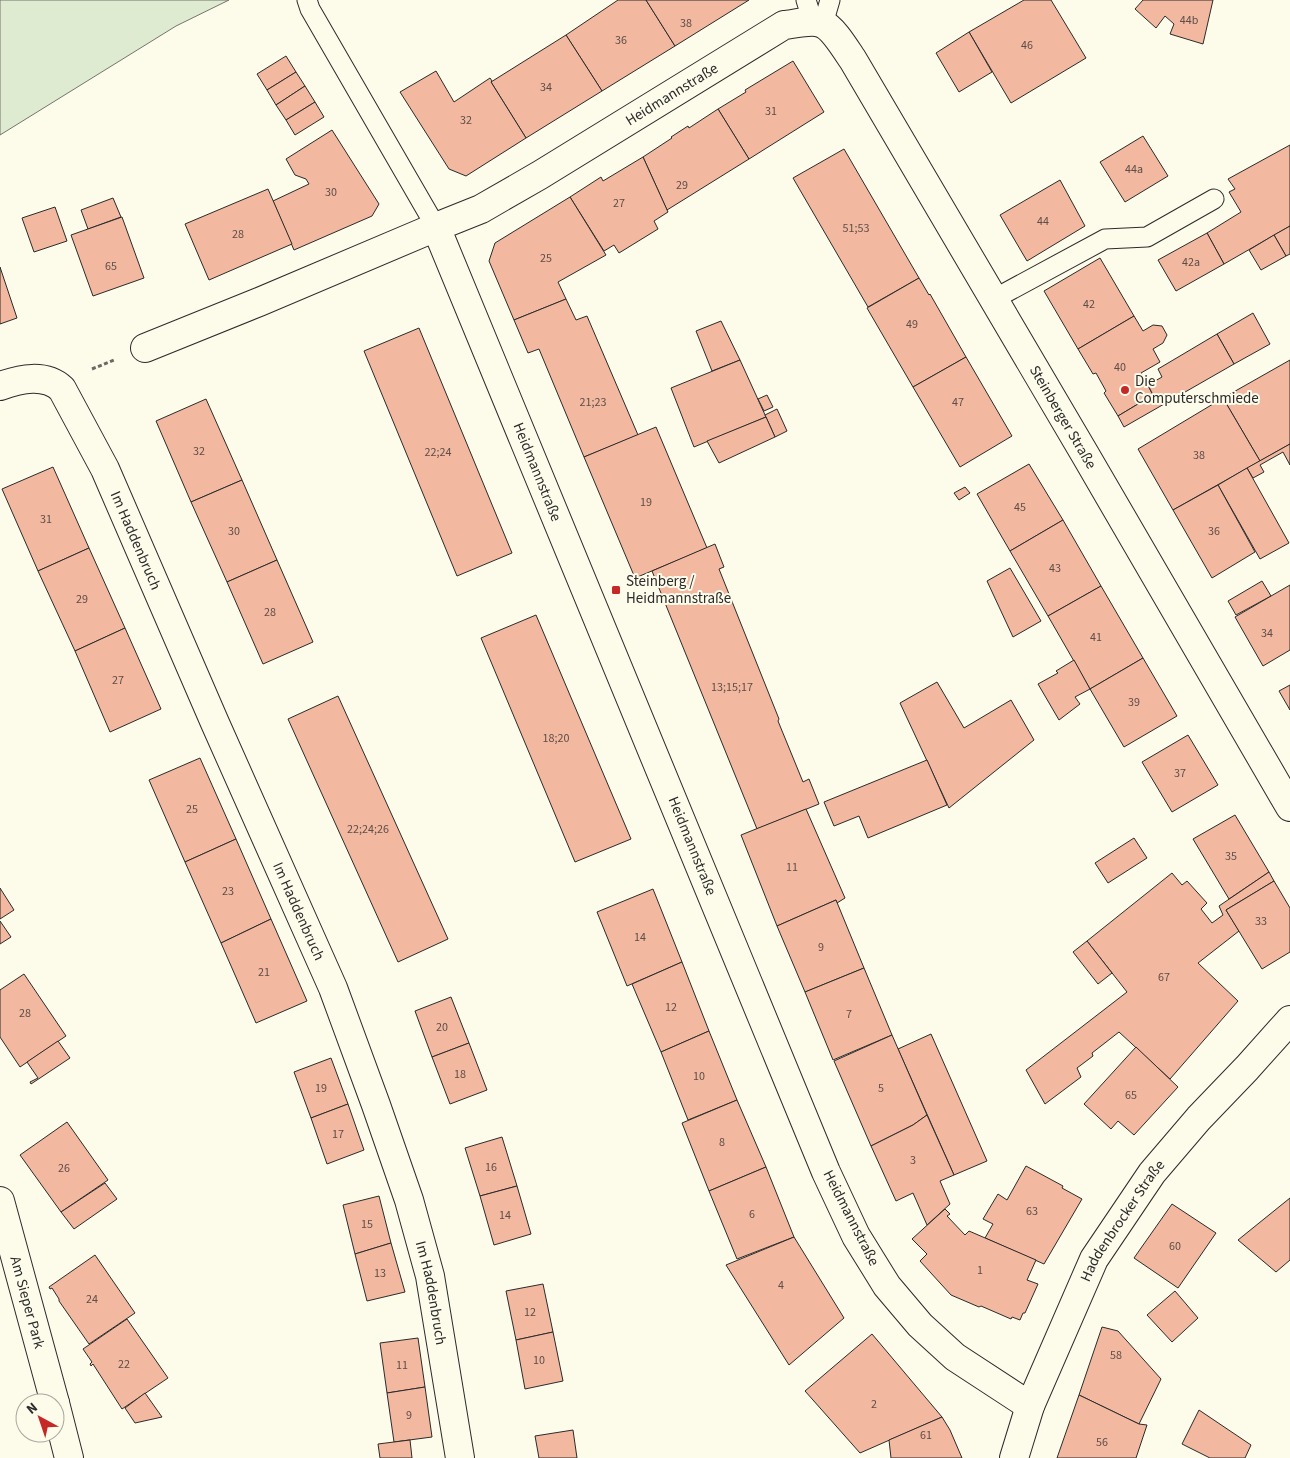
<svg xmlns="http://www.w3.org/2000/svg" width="1290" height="1458" font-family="'Source Sans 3',sans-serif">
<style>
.green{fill:#deebd1;stroke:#74746e}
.building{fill:#f2b8a0;stroke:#2b2b2b}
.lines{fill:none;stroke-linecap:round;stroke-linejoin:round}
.lane-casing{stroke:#2b2b2b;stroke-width:21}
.street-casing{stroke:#2b2b2b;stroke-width:30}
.path{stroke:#6a6964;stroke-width:3;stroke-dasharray:4 2.5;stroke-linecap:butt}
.lane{stroke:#fdfbea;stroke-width:19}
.street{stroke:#fdfbea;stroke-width:28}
.poi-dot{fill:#c62828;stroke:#fdfbea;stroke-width:2}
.labels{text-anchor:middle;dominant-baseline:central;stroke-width:4;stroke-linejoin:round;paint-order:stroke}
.number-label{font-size:12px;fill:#5d4e48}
.street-label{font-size:15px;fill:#2b2b2b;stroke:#fdfbea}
.poi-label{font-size:15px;fill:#2b2b2b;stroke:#fdfbea;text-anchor:start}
</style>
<rect width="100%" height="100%" fill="#fdfbea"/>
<polygon class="green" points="0,0 229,0 176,26 0,135"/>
<g class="building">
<polygon points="618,0 646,0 675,46 602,91 566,35"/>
<polygon points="646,0 749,0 675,46"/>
<polygon points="1024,0 1051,0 1086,58 1011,103 969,32"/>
<polygon points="1143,0 1213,0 1203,44 1170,34 1174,24 1165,16 1156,28 1135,9"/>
<polygon points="969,32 992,72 959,92 936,53"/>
<polygon points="566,35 602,91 526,138 491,82"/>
<polygon points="286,56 296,72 267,90 257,74"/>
<polygon points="793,61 824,112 749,159 718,109 746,92 745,90"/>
<polygon points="436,71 454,102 490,78 492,81 491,82 526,138 466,176 449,169 400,92"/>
<polygon points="296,72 305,86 276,105 267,90"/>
<polygon points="305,86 315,102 286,120 276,105"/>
<polygon points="315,102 324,117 295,135 286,120"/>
<polygon points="718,109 749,159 667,210 643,157 672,138 671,137 688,126 689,128"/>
<polygon points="332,130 379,204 372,216 294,250 273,201 309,184 306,179 295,175 286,159"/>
<polygon points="1143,136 1168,176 1125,202 1100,162"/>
<polygon points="1290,145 1290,226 1224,264 1207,233 1241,212 1229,192 1235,189 1228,179"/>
<polygon points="844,149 919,278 868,307 793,178"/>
<polygon points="643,157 668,212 654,221 658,229 619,253 614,245 604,251 570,197 601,177 603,181"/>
<polygon points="1060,180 1085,226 1027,261 1000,215"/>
<polygon points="268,189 292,244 209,280 185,224"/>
<polygon points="570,197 606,255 558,282 566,299 514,320 489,261 495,243"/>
<polygon points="113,198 121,217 88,229 81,210"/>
<polygon points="55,207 67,241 34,252 22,218"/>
<polygon points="122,217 144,278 93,296 71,235"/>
<polygon points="1290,226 1290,254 1286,256 1274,235"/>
<polygon points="1207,233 1224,264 1176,291 1158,260"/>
<polygon points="1274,235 1286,256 1261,270 1249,250"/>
<polygon points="1100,258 1134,316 1078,349 1044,291"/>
<polygon points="0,267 17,318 0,324"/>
<polygon points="919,278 929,295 930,294 966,357 913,387 867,308"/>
<polygon points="566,299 576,320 587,316 638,435 584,457 539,349 528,353 514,320"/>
<polygon points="1253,313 1270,344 1234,364 1217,334"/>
<polygon points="1134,316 1143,331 1153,325 1162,326 1167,335 1163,343 1153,349 1160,362 1141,373 1153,395 1118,416 1104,393 1106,391 1096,373 1093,374 1078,349"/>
<polygon points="721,321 740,360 712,371 696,331"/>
<polygon points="419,328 512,553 457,576 364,351"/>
<polygon points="1217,334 1234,364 1124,427 1118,416 1153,395 1148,385 1162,377 1158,369"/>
<polygon points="966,357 1012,436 960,467 913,387"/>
<polygon points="740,360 766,417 694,447 671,388"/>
<polygon points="1290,360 1290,444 1260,461 1223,398"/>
<polygon points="767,395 773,407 764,411 758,399"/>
<polygon points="1223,398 1260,461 1173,510 1138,449"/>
<polygon points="206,399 242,480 191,502 156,421"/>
<polygon points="777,409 787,431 775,437 765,415"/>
<polygon points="766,417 775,437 719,463 707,441"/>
<polygon points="656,427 707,548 635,578 584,457"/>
<polygon points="1290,444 1290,465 1283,452 1260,465 1264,472 1253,478 1247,468"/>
<polygon points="1029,464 1063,520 1010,551 977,494"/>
<polygon points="53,467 89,548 38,571 2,489"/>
<polygon points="1247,468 1289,543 1260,559 1218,485"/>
<polygon points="242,480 277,560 227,582 191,502"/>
<polygon points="1218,485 1255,552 1212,578 1173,510"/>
<polygon points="965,487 970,493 959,500 954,493"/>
<polygon points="1063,520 1101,586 1048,616 1010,551"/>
<polygon points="715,544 724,567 719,569 779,719 778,721 803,782 809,779 819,804 757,829 652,571"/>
<polygon points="89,548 125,628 75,651 38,571"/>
<polygon points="277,560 313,642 263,664 227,582"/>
<polygon points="1010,568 1041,621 1013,637 987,581"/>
<polygon points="1262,581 1271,596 1236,615 1228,601"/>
<polygon points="1290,585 1290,650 1263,666 1235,617"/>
<polygon points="1101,586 1143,658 1090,689 1048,616"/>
<polygon points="536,615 631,839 575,862 481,638"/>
<polygon points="125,628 161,709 110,732 75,651"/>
<polygon points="1143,658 1177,716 1124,747 1090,689"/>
<polygon points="1074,660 1090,689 1075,697 1080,704 1059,720 1038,684 1058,673 1056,671"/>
<polygon points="937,682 964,728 1011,700 1034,740 949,808 900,703"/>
<polygon points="1290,685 1290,710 1279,691"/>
<polygon points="338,696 448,939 398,962 288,719"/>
<polygon points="1188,735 1218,785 1172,812 1142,762"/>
<polygon points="200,758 236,839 185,862 149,780"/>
<polygon points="927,760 947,805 868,838 859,816 834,826 824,802"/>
<polygon points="806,809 845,898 837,903 836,900 777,926 741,835"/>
<polygon points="1235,815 1269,872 1229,899 1193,839"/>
<polygon points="1134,838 1147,858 1108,883 1095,863"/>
<polygon points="236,839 271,919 221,943 185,862"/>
<polygon points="1269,872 1274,881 1226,910 1239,931 1198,963 1238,1001 1170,1079 1119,1032 1092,1053 1093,1056 1077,1068 1081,1077 1045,1104 1026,1070 1127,992 1087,941 1172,873 1182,885 1187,881 1207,903 1201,909 1212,923 1223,915 1219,906"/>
<polygon points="1274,881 1290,908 1290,952 1262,969 1226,910"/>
<polygon points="0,888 14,910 0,919"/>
<polygon points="653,889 682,962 627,986 597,912"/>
<polygon points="836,900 864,968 805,992 777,926"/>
<polygon points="271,919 307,1001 256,1023 221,943"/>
<polygon points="0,921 11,937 0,944"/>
<polygon points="1087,941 1112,973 1098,984 1073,952"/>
<polygon points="682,962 709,1031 661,1052 632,984"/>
<polygon points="864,968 892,1035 833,1060 805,992"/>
<polygon points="24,974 66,1036 20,1067 0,1037 0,990"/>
<polygon points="451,997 469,1043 432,1057 415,1011"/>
<polygon points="709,1031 737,1100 688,1120 661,1052"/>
<polygon points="931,1034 987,1161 954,1175 898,1049"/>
<polygon points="892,1035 927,1115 913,1125 871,1146 834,1061"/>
<polygon points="58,1041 70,1058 31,1084 30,1082 38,1078 27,1062"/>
<polygon points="469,1043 487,1090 450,1104 432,1057"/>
<polygon points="1136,1047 1178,1087 1134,1135 1118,1121 1111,1129 1084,1104"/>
<polygon points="331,1058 348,1104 311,1118 294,1072"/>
<polygon points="737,1100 766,1167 709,1191 682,1123"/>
<polygon points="348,1104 364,1150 327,1164 311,1118"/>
<polygon points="927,1115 954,1175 940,1181 950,1204 927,1225 913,1193 896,1201 871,1146 913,1125"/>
<polygon points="67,1122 108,1180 61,1212 20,1155"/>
<polygon points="502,1137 517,1186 480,1196 465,1148"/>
<polygon points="1026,1166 1063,1186 1062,1188 1082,1199 1044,1264 985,1238 993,1224 983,1219 998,1194 1007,1200"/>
<polygon points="766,1167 794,1237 737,1259 709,1191"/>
<polygon points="105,1183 117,1199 74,1229 61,1212"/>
<polygon points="517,1186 531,1234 494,1245 480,1196"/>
<polygon points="379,1196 391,1243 355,1254 343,1205"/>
<polygon points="1290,1198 1290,1260 1276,1272 1238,1240"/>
<polygon points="1172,1204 1216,1233 1178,1288 1134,1258"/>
<polygon points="945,1209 950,1214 947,1216 965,1235 969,1231 1036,1260 1027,1280 1038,1284 1025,1313 1023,1313 1020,1320 1012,1317 1011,1319 981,1306 979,1307 951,1295 920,1261 927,1254 912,1239"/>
<polygon points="794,1237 844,1318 789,1365 726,1265"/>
<polygon points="391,1243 405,1292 367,1301 355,1254"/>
<polygon points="95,1255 135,1313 89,1344 59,1301 59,1299 52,1288 50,1289 49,1287"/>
<polygon points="543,1284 553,1332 516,1340 506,1291"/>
<polygon points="1175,1291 1198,1318 1172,1342 1147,1315"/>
<polygon points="127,1319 168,1378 122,1409 93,1364 91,1366 90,1364 92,1362 83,1349"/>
<polygon points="1102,1327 1118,1331 1161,1379 1139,1424 1079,1395"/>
<polygon points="553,1332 563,1381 525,1389 516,1340"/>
<polygon points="872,1334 942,1417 860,1453 805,1391"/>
<polygon points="418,1338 425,1387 387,1393 380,1343"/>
<polygon points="425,1387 432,1437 394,1442 387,1393"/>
<polygon points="145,1393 162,1417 135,1423 125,1408"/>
<polygon points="1079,1395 1139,1424 1147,1425 1136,1458 1057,1458"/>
<polygon points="1199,1410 1251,1445 1245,1458 1210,1458 1182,1444"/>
<polygon points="942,1417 950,1430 962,1458 891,1458 889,1440"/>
<polygon points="573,1430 577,1458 539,1458 535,1436"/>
<polygon points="410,1440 412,1458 380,1458 378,1444"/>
</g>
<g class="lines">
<defs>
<g id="lane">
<polyline points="307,0 310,9 436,227"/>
<polyline points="806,0 813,22"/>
<polyline points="823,24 830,0"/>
<polyline points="994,299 1105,239 1147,237 1214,199"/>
</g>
<g id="street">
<polyline points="145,348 259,302 436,227"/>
<path id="s1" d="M0 386C20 379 45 373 62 389L105 469 215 723 333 988 376 1105 409 1200 430 1276 460 1458"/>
<path id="s2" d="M0 1201 55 1403"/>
<polyline points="55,1403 69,1458"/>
<path id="s3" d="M1030 1406 955 1357 920 1325 887 1286 856 1236 826 1172 436 227 481 209 540 175 784 25C795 24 813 19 823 24 834 29 846 50 853 60L1086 456 1290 807"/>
<path id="s4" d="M1014 1458 1030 1406 1094 1259 1152 1173 1199 1118 1247 1068 1290 1020"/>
</g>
</defs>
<use href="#lane" class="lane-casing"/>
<use href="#street" class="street-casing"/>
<polyline class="path" points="92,369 114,360"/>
<use href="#lane" class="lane"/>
<use href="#street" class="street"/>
</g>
<g class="poi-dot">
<circle cx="1125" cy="390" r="5"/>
<rect x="611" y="585" width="10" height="10" rx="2.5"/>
</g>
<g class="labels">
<g class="number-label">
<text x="1189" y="20">44b</text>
<text x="686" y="23">38</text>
<text x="621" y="40">36</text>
<text x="1027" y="45">46</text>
<text x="546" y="87">34</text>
<text x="771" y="111">31</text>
<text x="466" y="120">32</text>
<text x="1134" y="169">44a</text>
<text x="682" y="185">29</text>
<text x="331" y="192">30</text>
<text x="619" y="203">27</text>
<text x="1043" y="221">44</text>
<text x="856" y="228">51;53</text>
<text x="238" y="234">28</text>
<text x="546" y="258">25</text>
<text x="1191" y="262">42a</text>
<text x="111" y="266">65</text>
<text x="1089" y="304">42</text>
<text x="912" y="324">49</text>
<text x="1120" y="367">40</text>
<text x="593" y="402">21;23</text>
<text x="958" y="402">47</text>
<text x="199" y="451">32</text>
<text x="438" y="452">22;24</text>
<text x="1199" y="455">38</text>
<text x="646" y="502">19</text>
<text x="1020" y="507">45</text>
<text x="46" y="519">31</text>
<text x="234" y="531">30</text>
<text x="1214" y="531">36</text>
<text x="1055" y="568">43</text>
<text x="82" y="599">29</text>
<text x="270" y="612">28</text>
<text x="1267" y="633">34</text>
<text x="1096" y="637">41</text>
<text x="118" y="680">27</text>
<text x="732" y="687">13;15;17</text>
<text x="1134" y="702">39</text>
<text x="556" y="738">18;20</text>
<text x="1180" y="773">37</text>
<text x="192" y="809">25</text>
<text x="368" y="829">22;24;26</text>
<text x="1231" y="856">35</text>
<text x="792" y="867">11</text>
<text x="228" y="891">23</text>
<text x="1261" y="921">33</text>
<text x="640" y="937">14</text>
<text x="821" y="947">9</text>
<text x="264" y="972">21</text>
<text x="1164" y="977">67</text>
<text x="671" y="1007">12</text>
<text x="25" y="1013">28</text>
<text x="849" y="1014">7</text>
<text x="442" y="1027">20</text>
<text x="460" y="1074">18</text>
<text x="699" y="1076">10</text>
<text x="321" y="1088">19</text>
<text x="881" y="1088">5</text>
<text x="1131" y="1095">65</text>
<text x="338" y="1134">17</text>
<text x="722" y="1142">8</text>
<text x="913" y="1160">3</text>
<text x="491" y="1167">16</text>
<text x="64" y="1168">26</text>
<text x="1032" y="1211">63</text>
<text x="752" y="1214">6</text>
<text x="505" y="1215">14</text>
<text x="367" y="1224">15</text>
<text x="1175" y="1246">60</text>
<text x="980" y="1270">1</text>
<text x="380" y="1273">13</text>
<text x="781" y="1285">4</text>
<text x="92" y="1299">24</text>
<text x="530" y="1312">12</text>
<text x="1116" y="1355">58</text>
<text x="539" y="1360">10</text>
<text x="124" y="1364">22</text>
<text x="402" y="1365">11</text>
<text x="874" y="1404">2</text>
<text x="409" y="1415">9</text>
<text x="926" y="1435">61</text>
<text x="1102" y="1442">56</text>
</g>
<g class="street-label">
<text stroke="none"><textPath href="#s3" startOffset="1611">Heidmannstraße</textPath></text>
<text stroke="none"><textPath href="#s3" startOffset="2244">Steinberger Straße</textPath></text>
<text transform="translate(537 472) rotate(68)">Heidmannstraße</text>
<text stroke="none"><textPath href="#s1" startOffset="234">Im Haddenbruch</textPath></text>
<text transform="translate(692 846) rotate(68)">Heidmannstraße</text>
<text stroke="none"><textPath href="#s1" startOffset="639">Im Haddenbruch</textPath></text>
<text transform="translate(851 1218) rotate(63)">Heidmannstraße</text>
<text stroke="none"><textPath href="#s4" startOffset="262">Haddenbrocker Straße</textPath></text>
<text stroke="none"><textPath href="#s1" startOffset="1044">Im Haddenbruch</textPath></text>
<text stroke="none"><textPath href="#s2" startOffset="105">Am Sieper Park</textPath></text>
</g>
<g class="poi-label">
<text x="1135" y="381">Die<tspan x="1135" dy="17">Computerschmiede</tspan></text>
<text x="626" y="581">Steinberg /<tspan x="626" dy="17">Heidmannstraße</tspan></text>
</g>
</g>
<g transform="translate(40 1418) rotate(320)"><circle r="24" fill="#fdfbea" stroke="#a9a89e"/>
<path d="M0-4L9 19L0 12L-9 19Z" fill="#c62828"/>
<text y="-8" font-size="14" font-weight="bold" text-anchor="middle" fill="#2b2b2b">N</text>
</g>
</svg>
